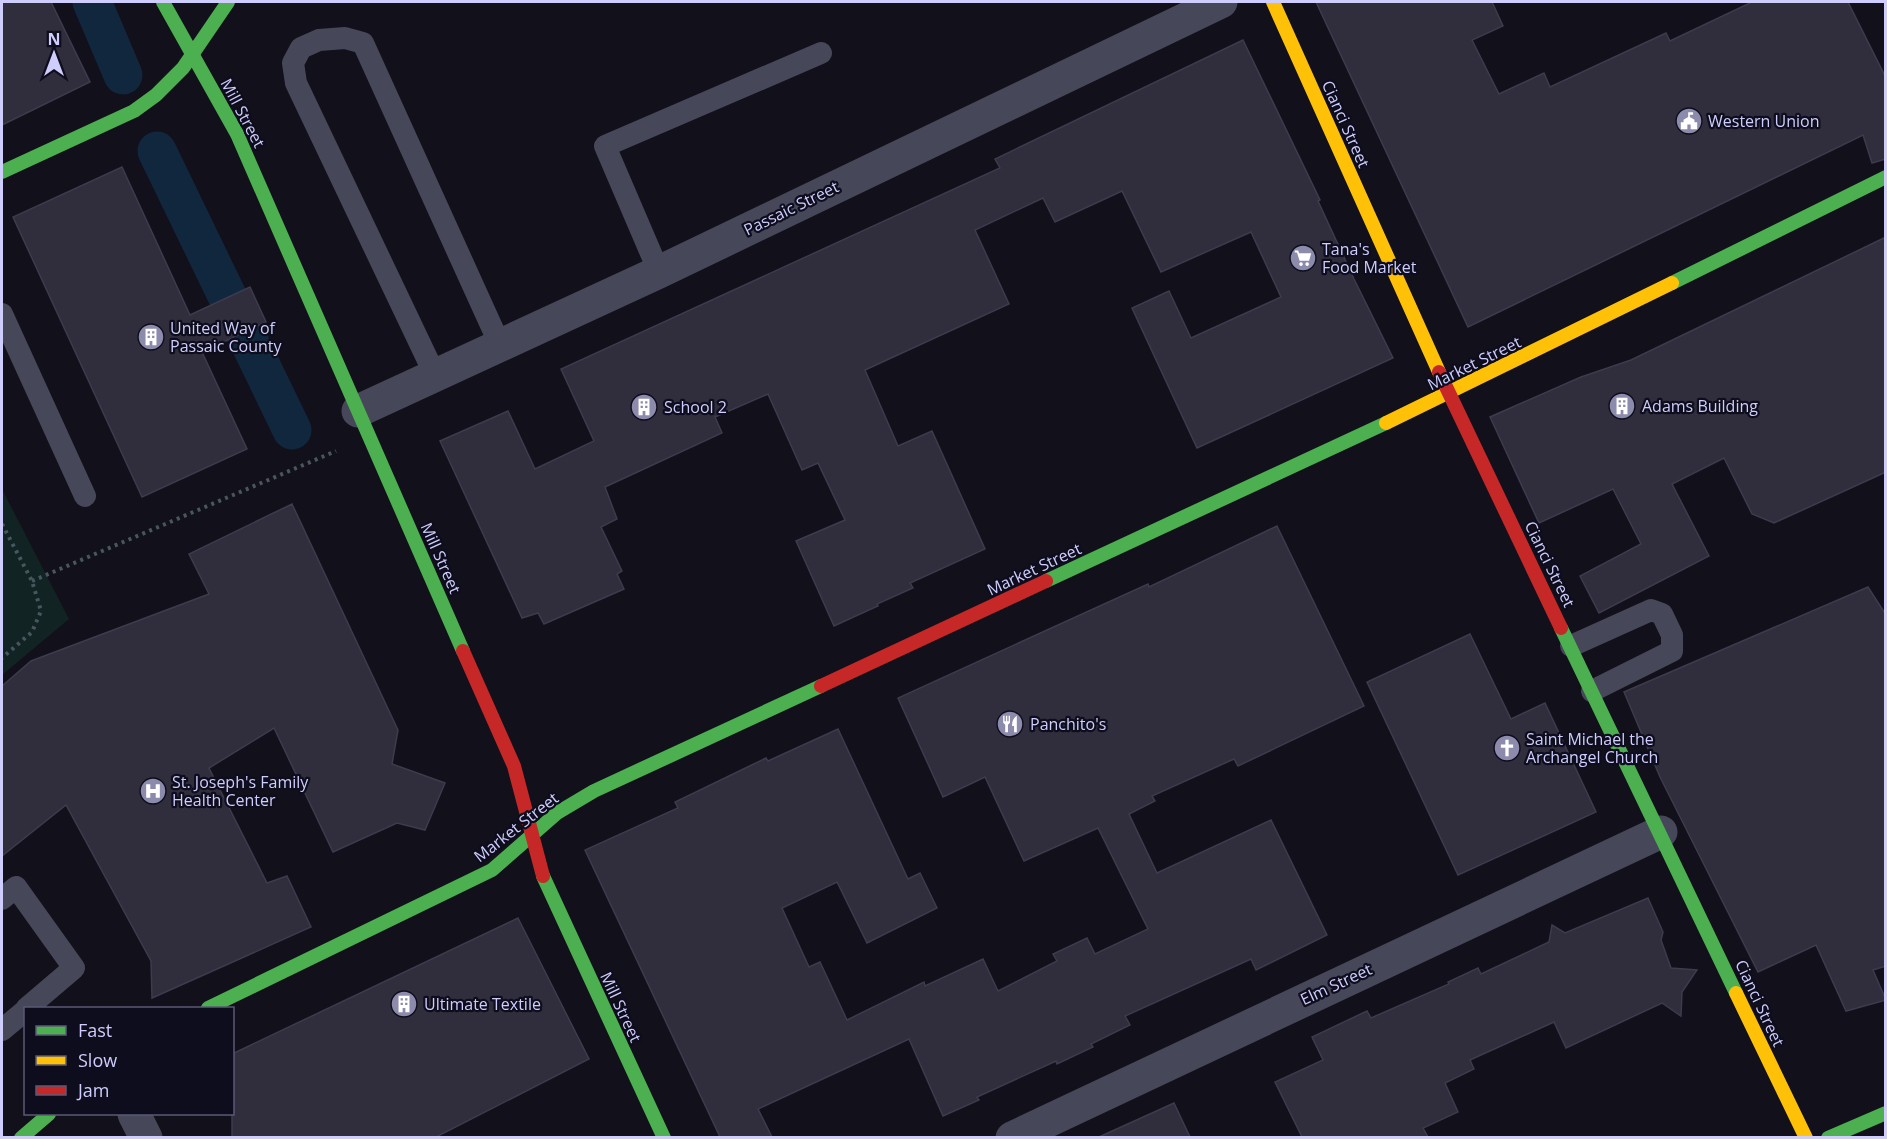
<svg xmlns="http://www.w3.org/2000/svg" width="1887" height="1139" font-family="'Open Sans',sans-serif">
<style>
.green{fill:#112322}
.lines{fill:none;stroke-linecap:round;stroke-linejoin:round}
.canal{stroke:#11273d;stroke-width:39}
.building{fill:#302e3c;stroke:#3d3b4d;stroke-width:1.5}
.path{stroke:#48565f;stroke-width:4;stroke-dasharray:3 4.5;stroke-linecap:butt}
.lane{stroke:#464759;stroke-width:22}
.street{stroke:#464759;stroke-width:33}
.fast{stroke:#4caf50;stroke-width:14}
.slow{stroke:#ffc107;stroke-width:14}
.jam{stroke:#c62828;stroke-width:14}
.labels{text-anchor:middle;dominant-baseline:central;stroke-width:4.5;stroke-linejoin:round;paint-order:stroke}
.street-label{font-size:16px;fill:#cecdfb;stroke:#0e0d1d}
.poi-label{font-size:16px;fill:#cecdfb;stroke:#0e0d1d;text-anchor:start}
</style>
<rect width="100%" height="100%" fill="#12101a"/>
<polygon class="green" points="2,489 69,619 2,675"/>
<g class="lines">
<g class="canal">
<polyline points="92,2 123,75"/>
<polyline points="157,151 292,430"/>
</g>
</g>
<g class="building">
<polygon points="2,2 51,2 90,82 2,125"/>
<polygon points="1316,2 1492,2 1503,26 1472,40 1499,94 1544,73 1550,87 1666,33 1670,41 1752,2 1848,2 1886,78 1886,159 1872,163 1863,135 1468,327"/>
<polygon points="1243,40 1320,200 1318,201 1354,279 1393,358 1197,448 1132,308 1169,291 1191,338 1281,297 1251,232 1161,272 1122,191 1055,222 1043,198 975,230 1009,304 865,370 898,446 932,431 985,549 910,583 913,588 877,604 878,606 834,626 796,541 845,520 818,463 802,470 768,394 715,417 722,433 605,487 617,519 601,527 622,571 617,574 624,589 544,624 538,613 522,618 440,441 508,411 535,469 594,441 561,369 1000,168 995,159"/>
<polygon points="122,167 190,315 250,287 266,322 202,352 247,449 142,497 13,217"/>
<polygon points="1886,237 1886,472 1774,523 1752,514 1724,458 1672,484 1709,556 1599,613 1580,576 1641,544 1613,489 1539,523 1490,417 1581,377 1631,360"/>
<polygon points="292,504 398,730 392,764 445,783 425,830 397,823 333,852 274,728 209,768 267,883 287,876 311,927 152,998 151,961 66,805 2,856 2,686 31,661 209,594 189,554"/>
<polygon points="1277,526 1364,706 1238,766 1234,759 1152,796 1155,801 1129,814 1157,873 1271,820 1327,935 1256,970 1251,959 1125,1016 1130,1025 1091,1044 1093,1047 1057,1064 1056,1061 977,1097 979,1100 943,1116 909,1039 758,1109 772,1137 720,1137 585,850 678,808 675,802 729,776 766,758 768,761 838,729 908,879 920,873 937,908 867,943 837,882 782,908 809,967 820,962 847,1020 924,982 925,986 983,959 998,991 1057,961 1053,954 1087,938 1095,954 1148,929 1098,828 1024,861 985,777 943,797 898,698 1148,584 1149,587"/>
<polygon points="1868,587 1886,615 1886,966 1873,970 1886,1000 1846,1011 1816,945 1758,972 1660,777 1624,692"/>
<polygon points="1470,634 1511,719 1545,703 1596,812 1458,875 1367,682"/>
<polygon points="1648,898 1663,932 1661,940 1671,968 1697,970 1682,992 1681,1016 1662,1003 1566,1048 1554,1022 1470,1060 1474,1069 1445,1083 1458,1112 1423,1128 1428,1137 1302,1137 1275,1082 1323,1060 1312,1037 1367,1011 1371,1018 1449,984 1448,982 1478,968 1481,974 1549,942 1552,925 1565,933"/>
<polygon points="518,918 589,1059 436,1137 232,1137 232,1054"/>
<polygon points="1174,1103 1190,1137 1099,1137"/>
</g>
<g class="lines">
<g class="path">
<polyline points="2,524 32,581 41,611 32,632 2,658"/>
<polyline points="32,581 336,451"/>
</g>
<g class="lane">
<polyline points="659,272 605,146 821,53"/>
<polyline points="2,314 85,496"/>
<polyline points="435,375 296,83 293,63 301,48 319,40 345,38 363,43 500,345"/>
<polyline points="1571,646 1651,610 1662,614 1672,635 1672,651 1592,691"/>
<polyline points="2,899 16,887 74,968 27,1008"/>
<polyline points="2,1030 26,1010"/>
</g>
<g class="street">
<polyline points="358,411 659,272 1221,2"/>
<polyline points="134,1114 146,1138"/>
<polyline points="1012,1138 1661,832"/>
</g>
<g class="fast">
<polyline points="163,2 237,134 463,651"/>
<polyline points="2,172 134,111 156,95 183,68 228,2"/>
<polyline points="1672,283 1886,177"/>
<polyline points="1046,581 1386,423"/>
<polyline points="1561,628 1736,993"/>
<polyline points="543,876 664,1138"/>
<polyline points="208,1008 492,870 557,813 594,791 821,686"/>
<polyline points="21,1138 49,1114"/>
<polyline points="1828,1138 1886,1113"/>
</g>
<g class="slow">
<polyline points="1273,2 1439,372"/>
<polyline points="1386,423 1672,283"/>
<polyline points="1736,993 1806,1138"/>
</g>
<g class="jam">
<polyline points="1439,372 1561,628"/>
<polyline points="463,651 514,766 543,876"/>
<polyline points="821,686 1046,581"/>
</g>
</g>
<defs>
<symbol id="civic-disc" viewBox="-11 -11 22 22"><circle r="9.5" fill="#8c8bac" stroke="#0e0d1d"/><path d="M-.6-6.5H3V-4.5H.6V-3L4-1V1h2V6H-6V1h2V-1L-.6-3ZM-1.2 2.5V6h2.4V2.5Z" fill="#fff"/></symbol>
<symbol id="supermarket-disc" viewBox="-11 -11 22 22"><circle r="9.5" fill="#8c8bac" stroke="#0e0d1d"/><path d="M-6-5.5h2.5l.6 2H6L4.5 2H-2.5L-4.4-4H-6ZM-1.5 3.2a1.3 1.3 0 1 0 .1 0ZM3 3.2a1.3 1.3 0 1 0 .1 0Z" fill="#fff"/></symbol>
<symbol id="building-disc" viewBox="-11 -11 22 22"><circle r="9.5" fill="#8c8bac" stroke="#0e0d1d"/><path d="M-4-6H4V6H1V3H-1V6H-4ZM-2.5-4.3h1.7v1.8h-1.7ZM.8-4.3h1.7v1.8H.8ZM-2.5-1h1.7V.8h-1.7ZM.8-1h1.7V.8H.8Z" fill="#fff"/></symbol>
<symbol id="restaurant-disc" viewBox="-11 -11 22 22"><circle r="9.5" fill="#8c8bac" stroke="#0e0d1d"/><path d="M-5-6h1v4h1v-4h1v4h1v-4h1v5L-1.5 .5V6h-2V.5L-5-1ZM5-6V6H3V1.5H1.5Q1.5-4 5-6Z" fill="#fff"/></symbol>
<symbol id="church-disc" viewBox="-11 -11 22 22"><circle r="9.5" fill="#8c8bac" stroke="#0e0d1d"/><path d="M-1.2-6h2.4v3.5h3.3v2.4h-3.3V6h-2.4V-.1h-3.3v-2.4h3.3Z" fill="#fff"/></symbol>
<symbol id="hospital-disc" viewBox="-11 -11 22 22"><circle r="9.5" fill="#8c8bac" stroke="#0e0d1d"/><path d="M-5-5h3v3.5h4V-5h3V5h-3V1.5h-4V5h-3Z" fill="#fff"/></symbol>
</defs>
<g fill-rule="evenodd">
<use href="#civic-disc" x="1674" y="106" width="30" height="30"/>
<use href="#supermarket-disc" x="1288" y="243" width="30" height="30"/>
<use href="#building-disc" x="136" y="322" width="30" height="30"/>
<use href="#building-disc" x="1607" y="391" width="30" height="30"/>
<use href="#building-disc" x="629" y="392" width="30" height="30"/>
<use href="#restaurant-disc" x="995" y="709" width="30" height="30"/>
<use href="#church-disc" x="1492" y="733" width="30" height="30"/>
<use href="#hospital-disc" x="138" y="776" width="30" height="30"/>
<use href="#building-disc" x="389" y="989" width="30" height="30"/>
</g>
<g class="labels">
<g class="street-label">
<text transform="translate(243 113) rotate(62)">Mill Street</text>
<text transform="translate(1346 124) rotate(66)">Cianci Street</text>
<text transform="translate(791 208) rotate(-26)">Passaic Street</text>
<text transform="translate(1474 363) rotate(-26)">Market Street</text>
<text transform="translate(441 558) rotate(66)">Mill Street</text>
<text transform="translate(1550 564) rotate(64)">Cianci Street</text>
<text transform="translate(1034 569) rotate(-25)">Market Street</text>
<text transform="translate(516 827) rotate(-38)">Market Street</text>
<text transform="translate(1336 984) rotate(-25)">Elm Street</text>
<text transform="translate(1760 1003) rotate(65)">Cianci Street</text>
<text transform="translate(621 1007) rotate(65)">Mill Street</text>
</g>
<g class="poi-label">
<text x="1708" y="121">Western Union</text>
<text x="1322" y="249">Tana's<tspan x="1322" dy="18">Food Market</tspan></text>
<text x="170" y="328">United Way of<tspan x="170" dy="18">Passaic County</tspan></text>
<text x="1642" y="406">Adams Building</text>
<text x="664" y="407">School 2</text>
<text x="1030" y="724">Panchito's</text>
<text x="1526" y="739">Saint Michael the<tspan x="1526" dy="18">Archangel Church</tspan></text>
<text x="172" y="782">St. Joseph's Family<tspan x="172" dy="18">Health Center</tspan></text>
<text x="424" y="1004">Ultimate Textile</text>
</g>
</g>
<rect width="1887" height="1139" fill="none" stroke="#cecdfb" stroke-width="6"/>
<rect x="24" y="1007" width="210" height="108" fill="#0e0d1d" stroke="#5b5a76" stroke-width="1.5"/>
<rect x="36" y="1026" width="30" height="9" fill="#4caf50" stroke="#5b5a76" stroke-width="1.5"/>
<text x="78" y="1037" font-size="18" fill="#cecdfb">Fast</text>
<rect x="36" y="1056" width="30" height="9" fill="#ffc107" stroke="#5b5a76" stroke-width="1.5"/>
<text x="78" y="1067" font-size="18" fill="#cecdfb">Slow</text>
<rect x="36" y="1086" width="30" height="9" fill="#c62828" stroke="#5b5a76" stroke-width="1.5"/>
<text x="78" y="1097" font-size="18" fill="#cecdfb">Jam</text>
<g transform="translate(54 54)" stroke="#0e0d1d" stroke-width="4.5" paint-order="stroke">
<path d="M0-4.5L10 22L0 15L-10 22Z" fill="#cecdfb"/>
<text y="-9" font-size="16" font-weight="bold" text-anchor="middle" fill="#cecdfb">N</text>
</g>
</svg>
